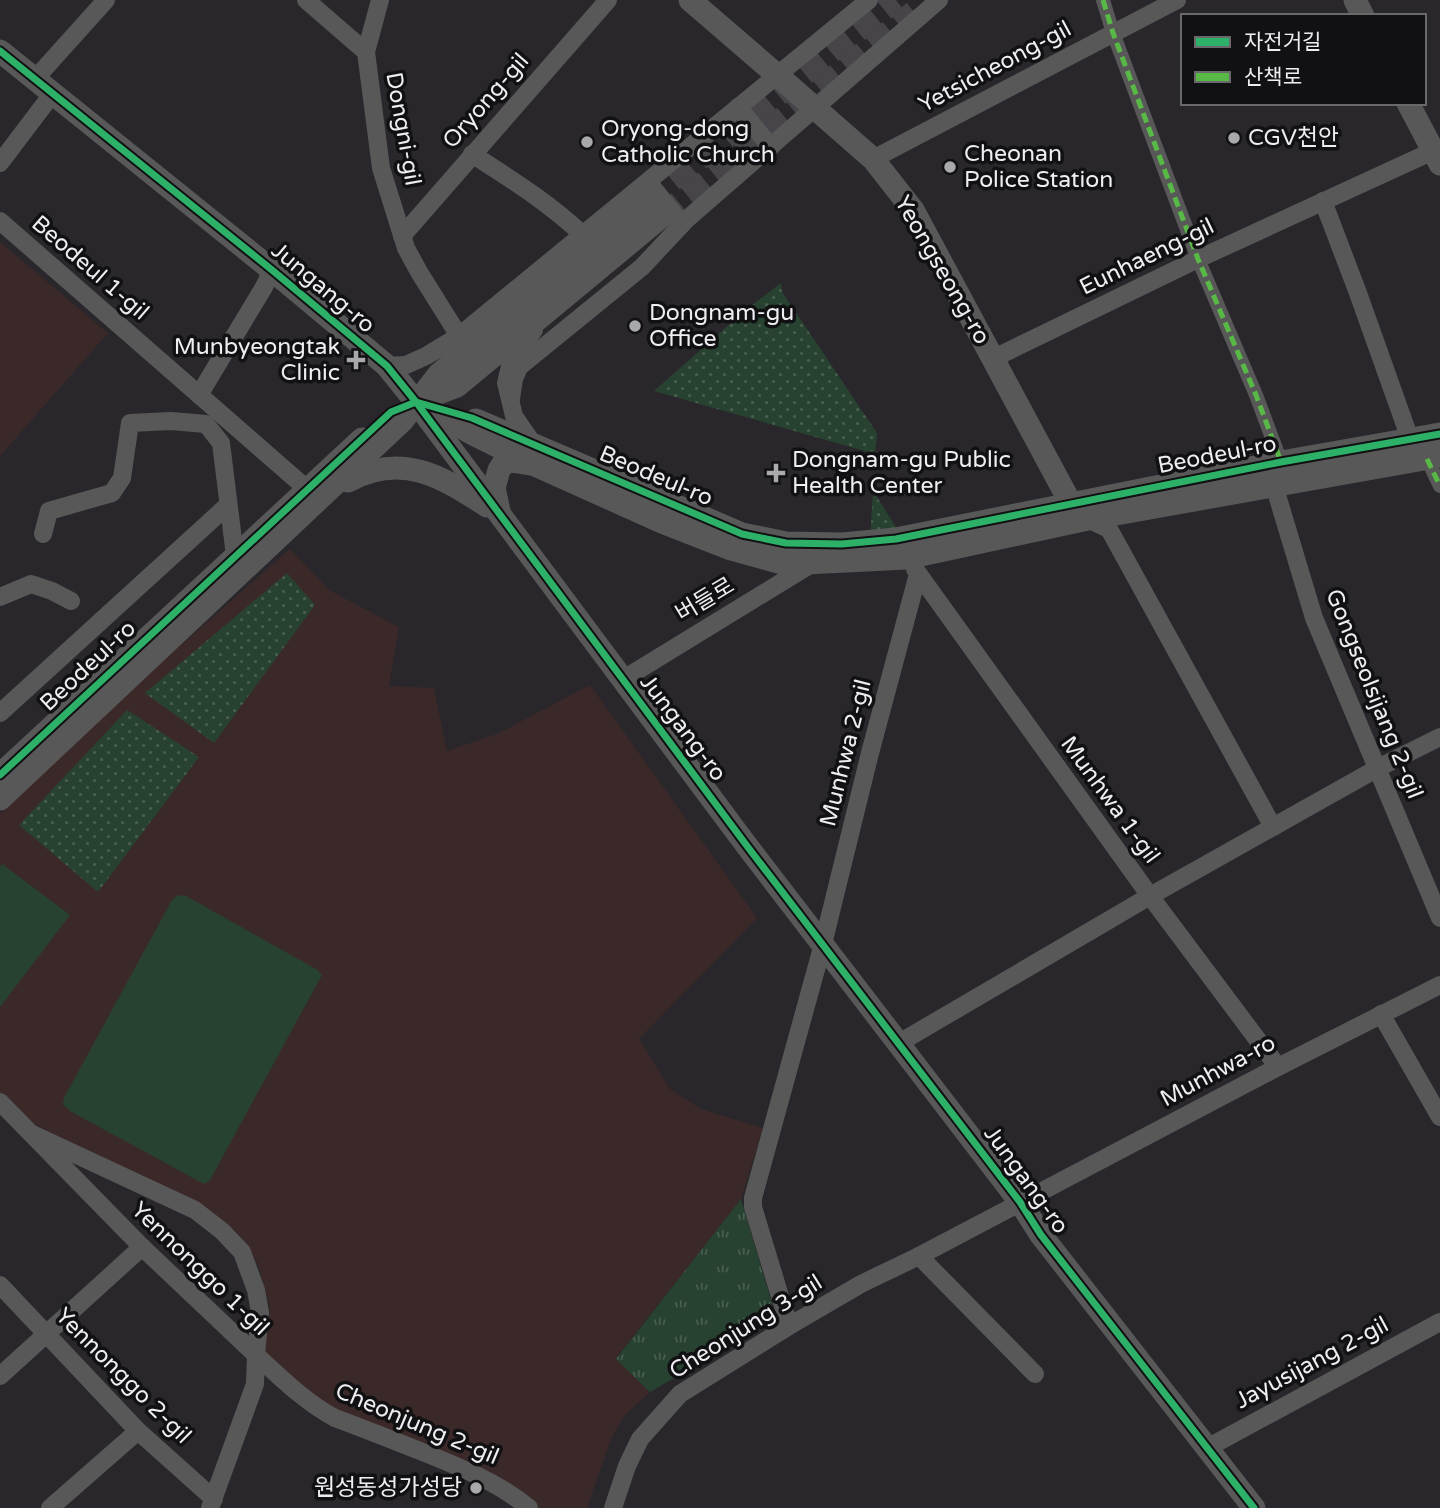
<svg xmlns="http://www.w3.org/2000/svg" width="1440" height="1508" font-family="'Varela Round','Noto Sans KR',sans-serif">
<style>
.education{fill:#3a2928}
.grass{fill:url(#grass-dots)}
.park{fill:url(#park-tufts)}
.pitch{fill:#284231}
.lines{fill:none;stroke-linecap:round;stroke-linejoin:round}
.tertiary-tunnel{stroke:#474549;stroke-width:23;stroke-dasharray:23 11;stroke-linecap:butt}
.pedestrian{stroke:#595858;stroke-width:14}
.minor{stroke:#595858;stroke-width:18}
.tertiary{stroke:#595858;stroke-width:23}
.quiet{stroke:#58b947;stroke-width:5;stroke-dasharray:10 5;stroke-linecap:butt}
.cycleway-casing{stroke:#111012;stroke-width:11}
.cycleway{stroke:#2db169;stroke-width:7}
.poi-dot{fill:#a9a8ac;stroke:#111012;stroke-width:2.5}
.labels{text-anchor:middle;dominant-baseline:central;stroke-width:7;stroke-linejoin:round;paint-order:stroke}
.street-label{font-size:23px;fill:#eeedf1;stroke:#111012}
.poi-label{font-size:23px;fill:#eeedf1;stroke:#111012;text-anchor:start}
</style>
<defs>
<pattern id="grass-dots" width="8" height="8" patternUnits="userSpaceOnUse" patternTransform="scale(1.75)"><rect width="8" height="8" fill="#284231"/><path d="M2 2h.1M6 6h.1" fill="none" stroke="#485e4f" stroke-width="1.8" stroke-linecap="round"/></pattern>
<pattern id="park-tufts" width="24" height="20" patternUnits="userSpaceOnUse" patternTransform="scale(1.75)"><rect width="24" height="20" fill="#284231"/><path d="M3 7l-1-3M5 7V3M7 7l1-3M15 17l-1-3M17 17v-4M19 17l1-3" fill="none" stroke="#485e4f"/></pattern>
</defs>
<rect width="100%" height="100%" fill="#29272b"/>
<g class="education">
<polygon points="0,242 108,333 0,456"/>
<polygon points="290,549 329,590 399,627 389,686 434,688 447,751 499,733 590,685 757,918 639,1039 670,1089 701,1109 763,1128 741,1199 616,1358 650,1392 623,1417 610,1442 587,1508 540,1508 501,1478 465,1460 326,1406 288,1379 262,1348 270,1308 258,1264 238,1233 202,1207 52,1134 15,1112 0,1094 0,814 51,760"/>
</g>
<g class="grass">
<path d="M757 103C774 109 786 118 776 136L750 105Z"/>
<polygon points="781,283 782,292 877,433 875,454 654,391 747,309"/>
<polygon points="873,491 903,538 870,541"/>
<polygon points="287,573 315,605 214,743 145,693"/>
<polygon points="127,710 199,757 98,892 19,825"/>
</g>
<polygon class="park" points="741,1199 775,1314 770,1322 650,1392 616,1359"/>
<g class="pitch">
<polygon points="2,864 70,915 0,1007 0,867"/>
<polygon points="179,895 186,896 316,969 322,975 210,1180 204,1184 70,1111 63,1105 64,1098 172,900"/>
</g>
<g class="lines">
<g class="tertiary-tunnel">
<polyline points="646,202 896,0"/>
<polyline points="661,217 914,12"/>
</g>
<g class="pedestrian">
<polyline points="1103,0 1113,33 1198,259 1256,395 1281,462"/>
<polyline points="1427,459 1440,486"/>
</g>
<g class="minor">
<polyline points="306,0 366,52"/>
<polyline points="380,0 366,52 381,168 406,248 419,272 459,336"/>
<polyline points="35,79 106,0"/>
<polyline points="738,107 771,147"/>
<path d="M472 154C512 180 548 202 583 235"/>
<polyline points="873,159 1177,0"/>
<polyline points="0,163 53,93"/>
<polyline points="648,182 682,224"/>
<polyline points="1323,201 1358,293 1410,439"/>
<polyline points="0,221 307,489"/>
<polyline points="402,236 608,0"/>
<polyline points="992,359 1198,259 1433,151"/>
<polyline points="387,366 406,365 426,356 459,336 869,0"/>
<polyline points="199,395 264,287 272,270"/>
<polyline points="511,399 514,379 519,367 642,267 686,220 939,0"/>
<polyline points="534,445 514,416 506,383 511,362 534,330"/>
<polyline points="1274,485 1314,618 1440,918"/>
<polyline points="1088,519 1109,529 1273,827"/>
<polyline points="43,534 49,511 112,493 122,478 130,423 171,421 206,424 221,443 235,556"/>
<polyline points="915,569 1150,896 1278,1067"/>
<polyline points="0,597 31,584 52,591 71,601"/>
<polyline points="622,680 813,563"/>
<polyline points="0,713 228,505"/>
<polyline points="1381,1014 1440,1117"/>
<polyline points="899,1043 1150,896 1378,768 1440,737"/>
<polyline points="0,1102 142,1247 256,1355 255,1384 210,1508"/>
<path d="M32 1134 195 1210 222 1231 242 1252 256 1290 260 1312 256 1355C281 1378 305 1402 335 1418 365 1429 395 1441 425 1453 462 1468 499 1483 529 1508"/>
<polyline points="919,1256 1035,1374"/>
<polyline points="0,1285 138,1431 214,1499"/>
<polyline points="789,1326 753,1207 753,1198 823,944 870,753 918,574"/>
<polyline points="0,1376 142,1247"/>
<polyline points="1207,1448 1440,1322"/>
<polyline points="50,1508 138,1431"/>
<polyline points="613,1508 627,1466 640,1439 680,1394 789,1326 861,1284 919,1256 1278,1067 1440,985"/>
</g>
<g class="tertiary">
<polyline points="690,0 777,75 873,159 913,210 1071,504 1081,513"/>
<polyline points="1355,0 1363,16"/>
<polyline points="0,51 272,270 387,366 416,402 747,846 1020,1202 1041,1235 1254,1508"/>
<polyline points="1408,103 1440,164"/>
<polyline points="418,401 457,386 661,217"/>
<polyline points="425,407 473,434 535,465 662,522 731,549 785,564 907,558 1088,519 1440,456"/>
<polyline points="476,420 742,534 786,543 842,544 896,539 1281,462 1440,434"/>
<path d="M348 481C402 452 441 476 487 506"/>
<polyline points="499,511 494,488 499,470 503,464 511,461 530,464"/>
<polyline points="0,775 362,439"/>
<polyline points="0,799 403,420 439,374 646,202"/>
</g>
<g class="quiet">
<polyline points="1103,0 1113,33 1198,259 1256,395 1281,462"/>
<polyline points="1427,459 1440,486"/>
</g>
<defs>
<g id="cycleway">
<polyline points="0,51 272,270 387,366 416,402 747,846 1020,1202 1041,1235 1254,1508"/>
<polyline points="0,775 391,412 416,402 472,418 742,534 786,543 842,544 896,539 1281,462 1440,434"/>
</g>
</defs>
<use href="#cycleway" class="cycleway-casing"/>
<use href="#cycleway" class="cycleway"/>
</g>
<g class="poi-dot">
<circle cx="1234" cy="138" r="7"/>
<circle cx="587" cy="142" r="7"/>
<circle cx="950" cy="167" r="7"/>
<circle cx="635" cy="326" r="7"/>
<path d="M352.5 349.5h7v7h7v7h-7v7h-7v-7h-7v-7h7z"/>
<path d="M772.5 462.5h7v7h7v7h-7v7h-7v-7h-7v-7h7z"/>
<circle cx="476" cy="1488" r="7"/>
</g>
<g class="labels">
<g class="street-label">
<text transform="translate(995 67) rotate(-28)">Yetsicheong-gil</text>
<text transform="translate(486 101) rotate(-49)">Oryong-gil</text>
<text transform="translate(403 129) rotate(80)">Dongni-gil</text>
<text transform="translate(1147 257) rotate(-26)">Eunhaeng-gil</text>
<text transform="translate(90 268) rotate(41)">Beodeul 1-gil</text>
<text transform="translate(942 270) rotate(60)">Yeongseong-ro</text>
<text transform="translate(323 288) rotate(40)">Jungang-ro</text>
<text transform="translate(1217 455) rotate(-11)">Beodeul-ro</text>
<text transform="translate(656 476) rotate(23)">Beodeul-ro</text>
<text transform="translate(705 600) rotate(-31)">버들로</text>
<text transform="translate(88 666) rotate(-43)">Beodeul-ro</text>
<text transform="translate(1374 694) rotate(68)">Gongseolsijang 2-gil</text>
<text transform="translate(683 728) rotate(53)">Jungang-ro</text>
<text transform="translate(846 753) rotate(-76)">Munhwa 2-gil</text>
<text transform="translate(1110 800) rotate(54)">Munhwa 1-gil</text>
<text transform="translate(1218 1071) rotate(-28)">Munhwa-ro</text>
<text transform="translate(1026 1180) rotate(54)">Jungang-ro</text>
<text transform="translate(200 1269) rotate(44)">Yennonggo 1-gil</text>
<text transform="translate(746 1327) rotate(-32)">Cheonjung 3-gil</text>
<text transform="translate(1312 1363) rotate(-28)">Jayusijang 2-gil</text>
<text transform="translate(123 1376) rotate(45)">Yennonggo 2-gil</text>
<text transform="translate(417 1424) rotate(23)">Cheonjung 2-gil</text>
</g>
<g class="poi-label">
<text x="601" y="129">Oryong-dong<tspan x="601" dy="26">Catholic Church</tspan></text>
<text x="1248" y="138">CGV천안</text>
<text x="964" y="154">Cheonan<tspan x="964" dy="26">Police Station</tspan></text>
<text x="649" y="313">Dongnam-gu<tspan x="649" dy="26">Office</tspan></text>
<text x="340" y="347" text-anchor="end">Munbyeongtak<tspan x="340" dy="26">Clinic</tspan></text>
<text x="792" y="460">Dongnam-gu Public<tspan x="792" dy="26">Health Center</tspan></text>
<text x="462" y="1488" text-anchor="end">원성동성가성당</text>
</g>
</g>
<rect x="1181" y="14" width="245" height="91" fill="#111012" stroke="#69686b" stroke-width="2"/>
<rect x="1195" y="37" width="35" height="10" fill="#2db169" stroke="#69686b" stroke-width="2"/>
<text x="1244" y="49" font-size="21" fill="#eeedf1">자전거길</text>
<rect x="1195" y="72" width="35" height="10" fill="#58b947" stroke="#69686b" stroke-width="2"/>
<text x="1244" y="84" font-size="21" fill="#eeedf1">산책로</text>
</svg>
